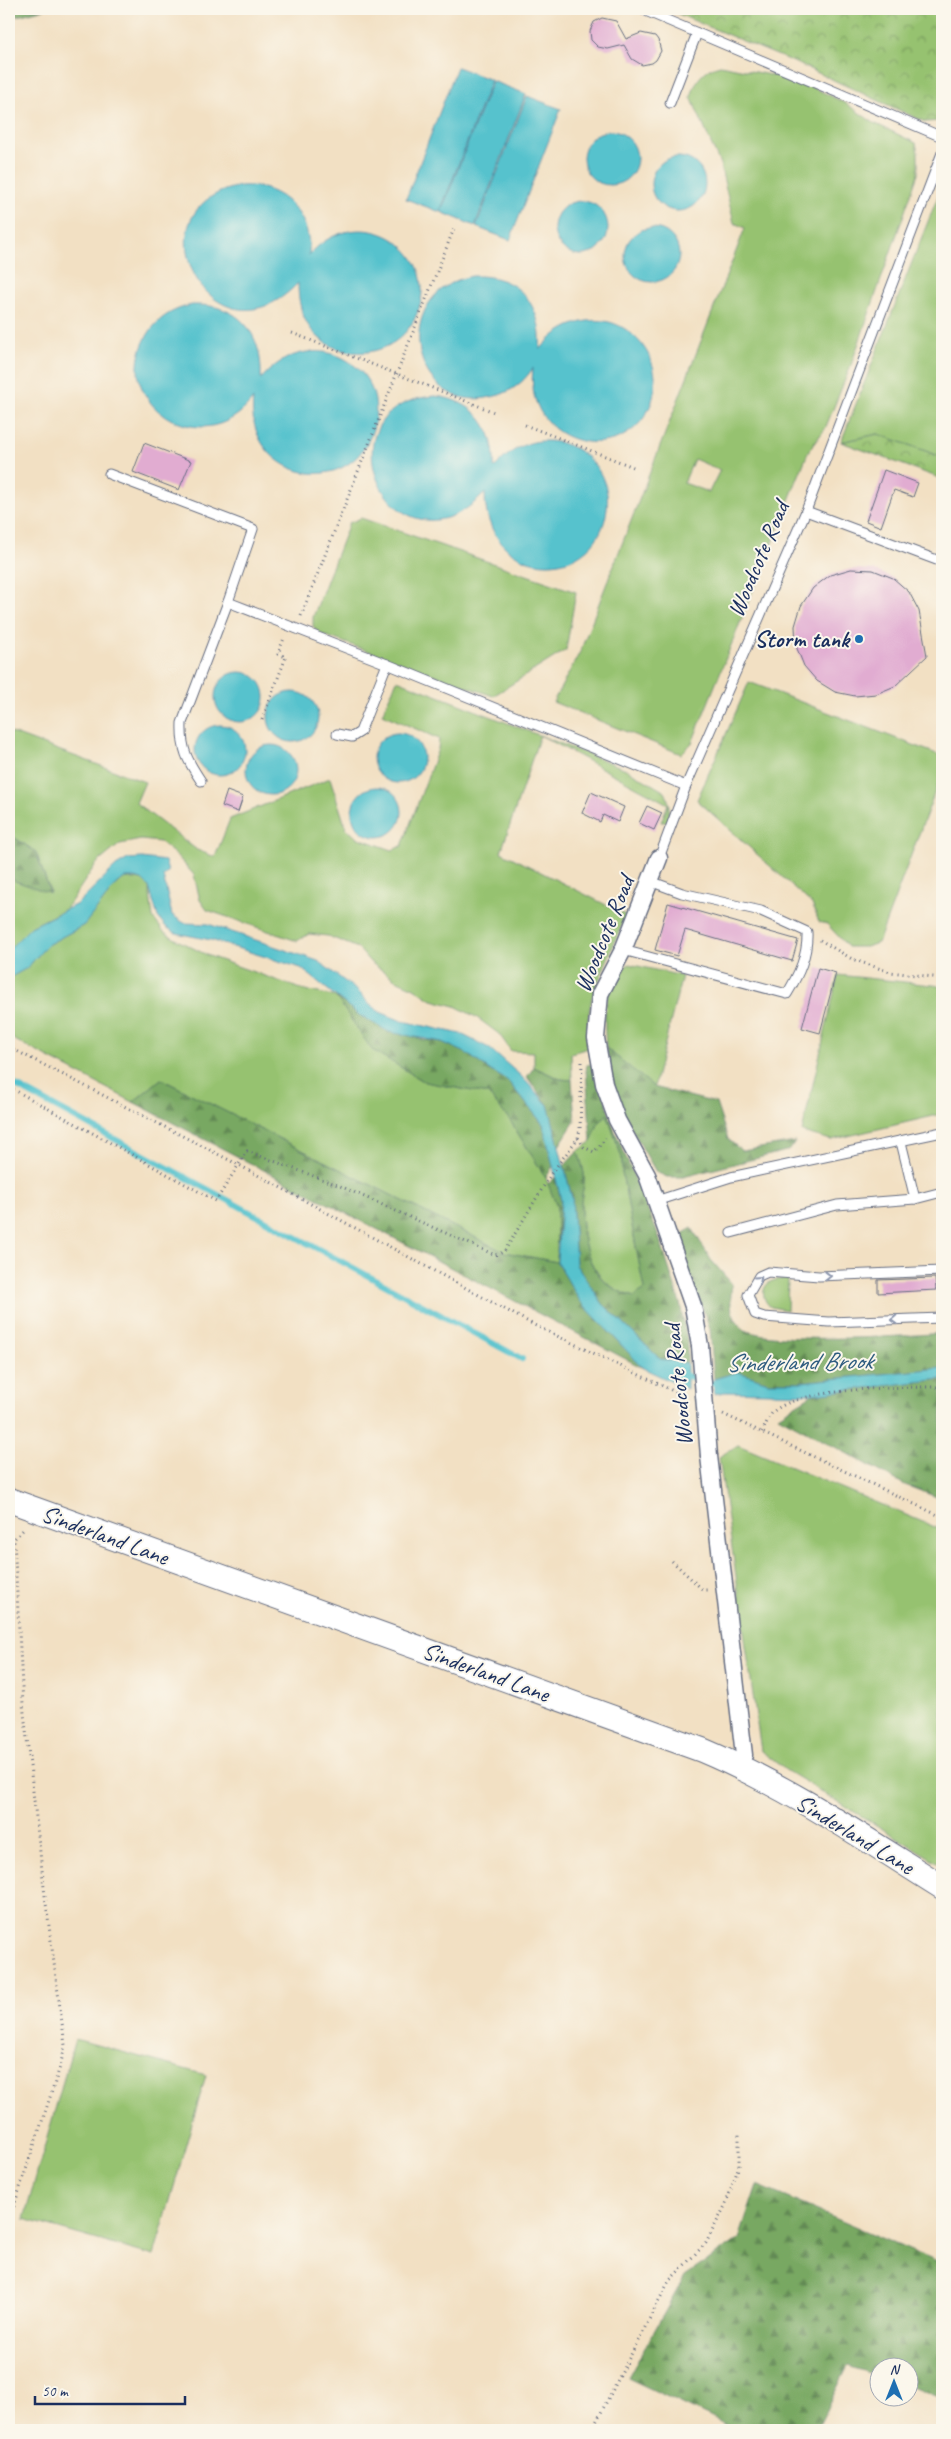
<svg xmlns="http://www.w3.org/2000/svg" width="951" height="2439" font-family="Caveat,sans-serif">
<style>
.grass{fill:#96c270;stroke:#587867;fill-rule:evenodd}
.forest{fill:url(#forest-firs);stroke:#4a6c60}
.park{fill:url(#park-crowns);stroke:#587867}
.water{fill:#56c2cd;stroke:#387896}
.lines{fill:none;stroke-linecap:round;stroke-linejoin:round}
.stream{stroke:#56c2cd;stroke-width:6}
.building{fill:#e1acd1}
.lane-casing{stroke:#666d81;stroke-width:11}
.street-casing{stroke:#666d81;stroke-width:19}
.secondary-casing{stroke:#666d81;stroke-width:26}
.path{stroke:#666d81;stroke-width:3;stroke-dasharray:1 4;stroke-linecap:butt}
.lane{stroke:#fff;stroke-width:9}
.street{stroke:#fff;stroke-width:16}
.secondary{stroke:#fff;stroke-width:24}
.street-bridge-casing{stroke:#666d81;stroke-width:19;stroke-linecap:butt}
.street-bridge{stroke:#fff;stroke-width:16}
.oneway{stroke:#8d97ae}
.poi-dot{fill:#1f6fb2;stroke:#fbf7ec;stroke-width:2}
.labels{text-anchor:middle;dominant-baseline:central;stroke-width:4;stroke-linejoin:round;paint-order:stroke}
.street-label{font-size:24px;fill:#1b2f5e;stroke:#fbf7ec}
.poi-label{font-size:24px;font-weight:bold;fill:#1b2f5e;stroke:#fbf7ec;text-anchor:end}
.water-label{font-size:25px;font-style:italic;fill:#2d5b7f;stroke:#fbf7ec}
</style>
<defs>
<pattern id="forest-firs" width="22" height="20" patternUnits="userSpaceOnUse" patternTransform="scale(1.25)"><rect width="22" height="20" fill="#78a862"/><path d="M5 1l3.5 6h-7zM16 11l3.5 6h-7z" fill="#628954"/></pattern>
<pattern id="park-crowns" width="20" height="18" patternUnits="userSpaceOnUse" patternTransform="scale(1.25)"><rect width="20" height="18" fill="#96c270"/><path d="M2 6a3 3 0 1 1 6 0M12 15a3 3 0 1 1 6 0" fill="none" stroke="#7a9e5f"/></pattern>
</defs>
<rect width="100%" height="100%" fill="#fbf7ec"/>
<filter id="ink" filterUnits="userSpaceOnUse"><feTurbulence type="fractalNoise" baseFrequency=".02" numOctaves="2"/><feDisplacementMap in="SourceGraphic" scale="10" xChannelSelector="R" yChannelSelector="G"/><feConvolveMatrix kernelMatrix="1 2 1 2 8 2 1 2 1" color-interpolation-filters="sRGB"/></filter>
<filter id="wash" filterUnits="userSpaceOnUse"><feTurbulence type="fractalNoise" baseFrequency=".0096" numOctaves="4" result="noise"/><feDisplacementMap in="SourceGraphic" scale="20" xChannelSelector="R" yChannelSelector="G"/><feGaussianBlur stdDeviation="1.12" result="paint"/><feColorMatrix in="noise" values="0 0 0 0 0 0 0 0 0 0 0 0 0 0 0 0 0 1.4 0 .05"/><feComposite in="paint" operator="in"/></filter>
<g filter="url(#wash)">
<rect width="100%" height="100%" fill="#f2e0c3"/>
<g class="grass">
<path d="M720 65 800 81 845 103 874 123 916 143 918 153V174L851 365 825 429 809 450 692 743 681 754 553 702 580 652 745 228 734 223 720 164 691 97C696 80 702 70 720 65ZM694 459 720 470 709 492 684 483Z"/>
<polygon points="942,186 942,457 878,434 841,442"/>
<polygon points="361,518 576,592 566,650 493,696 318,633 313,626 313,617 349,523"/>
<path d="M397 680 626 769 665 792C670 801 670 813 667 822H661L668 804 540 735 501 852 626 915 592 997 588 1019 592 1047 571 1053 572 1080 560 1079 534 1067V1052L511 1051 499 1034 476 1017 455 1006 432 1000 414 988 398 981 370 962 358 948 328 936 309 934 297 941 207 910 200 900 194 875 177 856 160 842 141 840 120 844 96 864 66 909 31 927 9 949V874L15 881 50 892 36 852 9 834V732L145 782 136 803 197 850 215 857 230 819 330 778 346 828 356 837 392 850 402 846 438 749 439 739 382 714Z"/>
<polygon points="749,682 942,756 942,773 878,943 866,947 848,947 827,924 819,922 812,904 697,800"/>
<polygon points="125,878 142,880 149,887 153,918 164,932 179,941 209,956 301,989 336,997 373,1050 425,1082 488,1094 509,1119 546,1178 557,1207 557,1262 504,1252 161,1079 133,1102 9,1037 9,978 27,968 47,945 84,925 117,883"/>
<path d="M629 964 682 976 654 1087 606 1048C604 1018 601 983 629 964Z"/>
<polygon points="838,975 942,986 942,1114 831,1140 802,1132"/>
<path d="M607 1114 622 1158V1173L644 1289 634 1297C590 1284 581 1247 581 1205 581 1195 585 1184 584 1174 583 1166 580 1159 578 1151L591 1142 598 1124Z"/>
<path d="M788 1279 787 1310 771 1307C762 1301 760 1286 772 1281 777 1279 783 1279 788 1279Z"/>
<polygon points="738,1445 942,1530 942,1865 787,1771 761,1751 719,1457"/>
<polygon points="75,2039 206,2075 154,2256 24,2219"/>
</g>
<g class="forest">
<polygon points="9,9 45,9 9,18"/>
<polygon points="9,834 36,852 50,893 15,881 9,874"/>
<polygon points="336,997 359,1015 423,1040 442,1042 466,1053 491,1071 507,1080 543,1124 553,1166 546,1178 509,1119 488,1094 425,1082 372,1050"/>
<polygon points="606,1048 654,1087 716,1103 728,1139 742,1151 795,1142 790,1150 683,1177 667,1177 656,1172 616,1102"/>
<path d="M595 1063 613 1126 658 1234 680 1303 687 1340V1363L660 1359 603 1304 576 1265 572 1198 564 1166 578 1151C580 1159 583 1166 584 1174 585 1184 581 1195 581 1205 581 1247 590 1285 634 1297L644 1289 622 1173V1158L607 1114 598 1124 591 1142 586 1070 587 1065Z"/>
<polygon points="534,1067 560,1079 572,1080 575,1121 559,1146 548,1105 527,1077"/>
<polygon points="161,1079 504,1252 557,1262 580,1301 643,1368 133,1102"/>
<polygon points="555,1177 561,1200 557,1244 557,1207 548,1184"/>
<path d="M692 1228 711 1260 732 1284C730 1301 729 1313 741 1327 759 1346 911 1336 942 1333V1368L801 1382H768L738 1372 714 1379 710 1329 688 1268 682 1234Z"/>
<polygon points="942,1379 942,1499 905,1485 778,1416 813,1394"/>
<polygon points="757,2185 942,2264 942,2398 909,2386 908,2366 878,2366 878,2376 848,2366 816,2430 737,2430 628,2378 685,2276 739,2239"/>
</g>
<g class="park">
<polygon points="666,9 942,9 942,121 925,122 803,66"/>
<polygon points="878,434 942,457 942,479 841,442"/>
</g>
<g class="water">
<polygon points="457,67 491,80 440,212 406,199"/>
<polygon points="492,81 526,94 475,226 441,212"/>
<polygon points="527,96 561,109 510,240 476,227"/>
<circle cx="610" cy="158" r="27"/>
<circle cx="678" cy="184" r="27"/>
<path d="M240 186C282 183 312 215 309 255 362 195 449 254 414 320 407 333 396 343 383 348 365 355 345 354 328 344 305 331 298 308 298 283 213 373 128 207 240 186Z"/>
<circle cx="581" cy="228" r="27"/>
<circle cx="652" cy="255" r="27"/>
<path d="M472 276C519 274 543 305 540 350 562 320 606 308 635 337 649 350 657 369 655 388 643 471 522 455 533 368 522 385 507 395 486 398 409 410 390 292 472 276Z"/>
<path d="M192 305C240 303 263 334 261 379 312 318 397 368 371 435 344 502 245 476 253 399 205 464 108 404 147 336 157 318 173 309 192 305Z"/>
<path d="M435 396C476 401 496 428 494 468 507 454 522 442 542 441 564 440 584 450 597 468 605 480 609 494 607 508 599 587 484 583 485 493 392 588 312 405 435 396Z"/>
<circle cx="240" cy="697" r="25"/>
<circle cx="293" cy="717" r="25"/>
<circle cx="220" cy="750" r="25"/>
<circle cx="398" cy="758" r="25"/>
<circle cx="271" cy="770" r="25"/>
<circle cx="377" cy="812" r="25"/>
<polygon points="142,858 165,861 168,872 163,876 172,915 184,923 208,924 318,961 359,992 369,1004 380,1012 402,1021 461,1034 489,1048 521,1076 548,1105 552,1119 572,1198 576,1265 603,1304 660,1359 687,1363 687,1389 643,1368 580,1301 557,1262 561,1200 543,1124 507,1080 491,1071 466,1053 442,1042 389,1032 359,1015 301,968 211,940 176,933 166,927 158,917 149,887 142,880 134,878 125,878 117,883 84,925 47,945 27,968 9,978 9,949 31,927 77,904 116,866 128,859"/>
<polygon points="942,1368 942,1379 813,1394 725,1392 714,1394 714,1379 738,1372 768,1382 801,1382"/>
</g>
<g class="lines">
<g class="stream">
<polyline points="9,1082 522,1359"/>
<polyline points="681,1374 722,1386"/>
</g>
</g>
<g id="blocks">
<g class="building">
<polygon points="602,18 616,21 626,39 641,33 655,36 658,40 661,51 656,60 652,63 642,65 632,59 624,45 608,49 598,47 591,40 590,31 594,22"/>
<polygon points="144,443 191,461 179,490 133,472"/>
<polygon points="884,470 918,483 913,497 894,490 881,527 866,521"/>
<polygon points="851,569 873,570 893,578 909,592 919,611 927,656 895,686 876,694 855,696 835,692 817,681 804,666 796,646 795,626 801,606 813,588 830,575"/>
<polygon points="227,791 243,797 238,812 222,806"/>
<polygon points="591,792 624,807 618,822 603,815 600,822 582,813"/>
<polygon points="647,806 662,813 654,830 639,823"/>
<polygon points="668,903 798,940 792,961 685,930 677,956 655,950"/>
<polygon points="818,968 836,973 820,1033 802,1028"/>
<polygon points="935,1278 936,1290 878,1293 878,1280"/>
</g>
</g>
</g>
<g filter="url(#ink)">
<use href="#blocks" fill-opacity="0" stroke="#666d81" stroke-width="1"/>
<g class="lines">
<defs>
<g id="lane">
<polyline points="641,9 942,137"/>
<polyline points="670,103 697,33"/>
<path d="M109 474 253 529 228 602 182 723C181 749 187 760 201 781"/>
<polyline points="806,511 942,562"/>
<polyline points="228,602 387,664 686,786"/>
<polyline points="337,734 352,737 360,732 387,664"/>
<polyline points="659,858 686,786 806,511 942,153"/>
<path d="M623 950 787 994C799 974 808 955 807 932L761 911 682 893 650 881"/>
<polyline points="901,1142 915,1199"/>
<polyline points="656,1201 731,1177 942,1132"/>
<polyline points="731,1233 837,1205 915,1199 942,1192"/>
<polyline points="942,1271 819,1276 768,1272 759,1276 748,1295 755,1314 764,1317 829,1322 942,1318"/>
</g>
<g id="street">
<polyline points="659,858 623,950 600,994 596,1038 604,1084 617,1120 647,1175 693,1306 700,1346"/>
<polyline points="709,1456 744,1755 739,1766"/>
</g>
<path id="secondary" d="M9 1500 702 1750C787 1786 864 1838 942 1887"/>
</defs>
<use href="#lane" class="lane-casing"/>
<use href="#street" class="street-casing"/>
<use href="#secondary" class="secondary-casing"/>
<g class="path">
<polyline points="292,333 494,412"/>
<polyline points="525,425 636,468"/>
<polyline points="301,616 455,226"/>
<polyline points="262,720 286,657 278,654 284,638"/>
<polyline points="820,940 852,959 890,972 942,978"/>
<polyline points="9,1047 239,1165 534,1325 688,1398"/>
<polyline points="9,1087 216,1201 247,1151 340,1186 495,1255 504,1252 551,1174 578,1138 580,1129 582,1062"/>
<polyline points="578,1138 584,1147 594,1152 606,1138"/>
<polyline points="723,1414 942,1517"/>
<path d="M762 1432C765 1427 768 1417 773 1412 799 1387 905 1387 942 1387"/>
<polyline points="672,1561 703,1590 708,1590"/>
<polyline points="9,2221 60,2067 65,2045 45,1896 23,1704 14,1539 25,1528"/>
<polyline points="592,2430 669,2281 706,2243 725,2206 739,2166 739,2131"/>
</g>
<use href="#lane" class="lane"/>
<use href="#street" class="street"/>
<use href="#secondary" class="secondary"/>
<defs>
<polyline id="street-bridge" points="700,1346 709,1456"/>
</defs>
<use href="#street-bridge" class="street-bridge-casing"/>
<use href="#street-bridge" class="street-bridge"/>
</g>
<defs><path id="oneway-chevron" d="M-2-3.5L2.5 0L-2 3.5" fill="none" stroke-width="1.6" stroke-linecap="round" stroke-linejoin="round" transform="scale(1.25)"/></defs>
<g class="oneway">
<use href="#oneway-chevron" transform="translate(828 1276) rotate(-1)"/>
<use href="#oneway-chevron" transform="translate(759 1279) rotate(-42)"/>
<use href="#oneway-chevron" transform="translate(894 1320) rotate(178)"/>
</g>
</g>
<circle class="poi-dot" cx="859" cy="639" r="5"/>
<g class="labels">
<g class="street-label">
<text transform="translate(758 559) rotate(-67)">Woodcote Road</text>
<text transform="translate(604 934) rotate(-68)">Woodcote Road</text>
<text transform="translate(678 1385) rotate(-96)">Woodcote Road</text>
<text transform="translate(105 1535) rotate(20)">Sinderland Lane</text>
<text transform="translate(486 1672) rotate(20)">Sinderland Lane</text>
<text transform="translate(855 1834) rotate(31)">Sinderland Lane</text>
</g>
<g class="poi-label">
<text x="849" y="639">Storm tank</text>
</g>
<g class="water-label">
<text transform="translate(799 1362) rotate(-1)">Sinderland Brook</text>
</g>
</g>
<rect width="951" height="2439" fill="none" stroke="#fbf7ec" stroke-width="30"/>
<g transform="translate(894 2382)"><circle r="24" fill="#fbf7ec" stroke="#a1a7b3"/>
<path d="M0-4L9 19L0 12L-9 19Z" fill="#1f6fb2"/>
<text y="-8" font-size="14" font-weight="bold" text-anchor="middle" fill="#1b2f5e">N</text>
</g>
<path d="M35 2396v8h150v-8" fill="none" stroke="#1b2f5e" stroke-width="2.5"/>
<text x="42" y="2396" font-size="15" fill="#1b2f5e" stroke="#fbf7ec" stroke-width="4" paint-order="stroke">50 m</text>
</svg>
